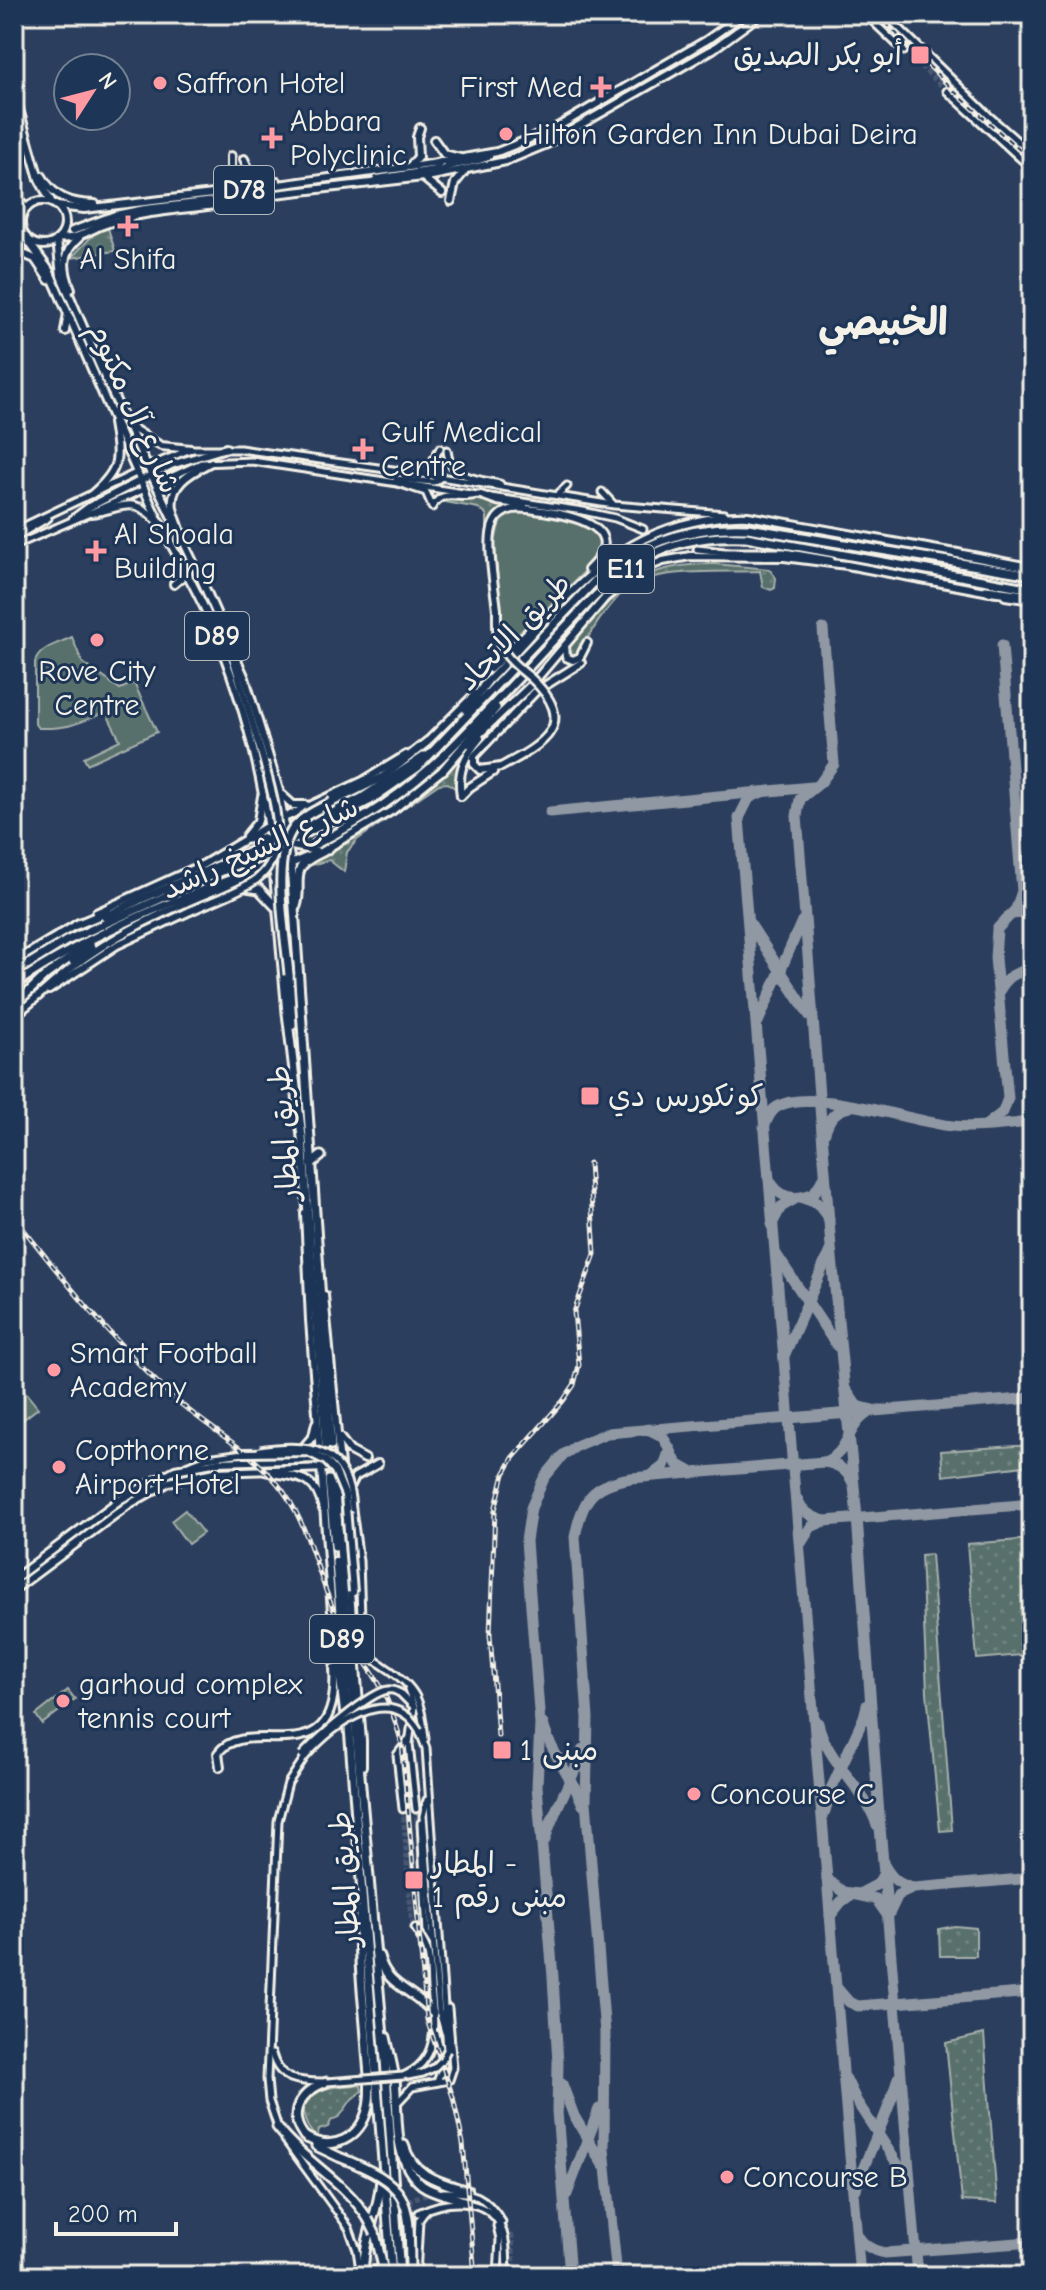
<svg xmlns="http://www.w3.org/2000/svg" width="1046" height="2290" font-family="'Comic Neue','Playpen Sans Arabic',sans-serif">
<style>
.grass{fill:url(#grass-dots);stroke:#a6b0aa;stroke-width:2}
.park{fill:#59706c;stroke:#a6b0aa;stroke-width:2}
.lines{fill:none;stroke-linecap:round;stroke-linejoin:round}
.taxiway{stroke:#9098a3;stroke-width:11}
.secondary-tunnel{stroke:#495973;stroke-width:5;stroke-dasharray:5 2.5;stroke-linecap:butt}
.primary-tunnel{stroke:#495973;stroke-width:6;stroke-dasharray:6 3;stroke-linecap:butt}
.trunk-tunnel{stroke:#495973;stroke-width:7;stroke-dasharray:7 3.5;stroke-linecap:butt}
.motorway-tunnel{stroke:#495973;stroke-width:7;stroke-dasharray:7 3.5;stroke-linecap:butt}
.secondary-casing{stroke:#f4f1e8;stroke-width:11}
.primary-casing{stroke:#f4f1e8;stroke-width:12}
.trunk-casing{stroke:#f4f1e8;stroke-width:13}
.motorway-casing{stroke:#f4f1e8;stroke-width:13}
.secondary{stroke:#1d3557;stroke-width:5}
.primary{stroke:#1d3557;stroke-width:6}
.trunk{stroke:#1d3557;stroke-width:7}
.motorway{stroke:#1d3557;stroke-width:7}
.rail-casing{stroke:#f4f1e8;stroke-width:5}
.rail{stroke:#1d3557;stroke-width:2;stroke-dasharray:6;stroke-linecap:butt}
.secondary-bridge-casing{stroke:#f4f1e8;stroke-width:11;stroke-linecap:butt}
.primary-bridge-casing{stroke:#f4f1e8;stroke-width:12;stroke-linecap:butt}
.trunk-bridge-casing{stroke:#f4f1e8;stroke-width:13;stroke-linecap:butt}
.secondary-bridge{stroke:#1d3557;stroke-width:5}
.primary-bridge{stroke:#1d3557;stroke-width:6}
.trunk-bridge{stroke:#1d3557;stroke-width:7}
.poi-dot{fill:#ff9aa2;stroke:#1d3557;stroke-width:3}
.labels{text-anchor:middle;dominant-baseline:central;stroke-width:6;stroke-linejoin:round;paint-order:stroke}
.shield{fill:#1d3557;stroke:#b4b9bc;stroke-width:2}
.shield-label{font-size:28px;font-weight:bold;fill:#f4f1e8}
.poi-label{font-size:30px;fill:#f4f1e8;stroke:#1d3557;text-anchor:start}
.street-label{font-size:30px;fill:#f4f1e8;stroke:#1d3557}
.district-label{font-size:38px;font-weight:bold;fill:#f4f1e8;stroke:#1d3557}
</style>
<defs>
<pattern id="grass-dots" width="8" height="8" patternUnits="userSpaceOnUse" patternTransform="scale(2)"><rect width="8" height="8" fill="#59706c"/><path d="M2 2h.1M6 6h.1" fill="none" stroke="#718581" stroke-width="1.8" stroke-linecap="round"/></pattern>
</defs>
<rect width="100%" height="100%" fill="#2b3e5e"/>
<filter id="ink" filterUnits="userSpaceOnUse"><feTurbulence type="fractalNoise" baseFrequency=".0125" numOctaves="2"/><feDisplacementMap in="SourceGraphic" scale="16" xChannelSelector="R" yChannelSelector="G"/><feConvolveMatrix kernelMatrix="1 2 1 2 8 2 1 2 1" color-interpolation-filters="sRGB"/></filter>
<g filter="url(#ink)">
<g class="grass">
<polygon points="108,228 115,251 71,258 94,234"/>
<polygon points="443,497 475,499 509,506 499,512 487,526 487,515 478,508 440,501"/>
<path d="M715 564 769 569 776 578 775 588 771 590 763 587 760 571C723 573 650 566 623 592 617 597 609 608 603 615 593 627 581 653 572 659L566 652C573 637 586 623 597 612 635 576 662 563 715 564Z"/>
<path d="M464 754 457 770 456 789 448 783 439 784 357 840 347 852 344 872 329 860 305 867C323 849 353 839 376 826 408 806 437 782 464 754Z"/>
<polygon points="1032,1445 1032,1465 943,1476 941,1451"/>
<polygon points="1032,1539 1032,1654 977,1659 967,1544"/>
<polygon points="931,1554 952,1830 940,1831 927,1692 921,1555"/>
<polygon points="955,1926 976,1928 976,1956 940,1956 939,1929"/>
<polygon points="984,2034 997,2203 962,2201 946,2043"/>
<path d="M357 2085 361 2086 362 2091 352 2099 340 2116 331 2121 328 2127 319 2130 317 2138C302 2124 296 2101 319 2091 330 2086 345 2086 357 2085Z"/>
</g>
<g class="park">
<path d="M513 513C534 513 594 517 600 541 602 548 598 554 596 560L507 648 502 638 495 542 500 521Z"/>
<path d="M72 637 82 662 86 665 120 689 134 683 157 732 87 764 84 757 120 740 106 712C78 723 70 729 38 728L35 724V662C40 647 58 644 72 637Z"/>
<polygon points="14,1378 38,1408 16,1425 14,1422"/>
<polygon points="185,1510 203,1533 188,1544 171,1521"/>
<polygon points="68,1690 75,1699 42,1724 36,1715"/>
</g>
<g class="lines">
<g class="taxiway">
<polyline points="823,629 834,764 821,782 800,799 797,816 831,1247 857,1517 879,1815 918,2276"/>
<polyline points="762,792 749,798 739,818 860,2276"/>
<polyline points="550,812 812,787"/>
<polyline points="1012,914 1032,912"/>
<polyline points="750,924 810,1016"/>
<path d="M998 993C1006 978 1014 971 1032 970"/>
<polyline points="758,1022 802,921"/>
<polyline points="985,1126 1003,1112 1008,1098 995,958 997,929 1016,909 1022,891 1002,645"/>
<path d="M764 1127C767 1120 770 1111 777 1107 810 1086 912 1122 952 1126 978 1129 1006 1124 1032 1122"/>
<path d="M825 1132C829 1118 835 1110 850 1107"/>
<path d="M769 1179C779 1199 795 1201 814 1193L825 1176"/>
<polyline points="803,1198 817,1203 829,1219"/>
<polyline points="772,1224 781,1207 795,1199"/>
<polyline points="776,1254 837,1346"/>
<polyline points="784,1356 830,1251"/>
<polyline points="648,1429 662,1436 670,1449"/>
<path d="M824 1462C852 1452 844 1424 873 1410L857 1406 846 1390"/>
<polyline points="652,1475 664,1466 670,1449 677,1464 691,1472"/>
<path d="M798 1500C802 1512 813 1518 825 1521L811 1527 801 1543"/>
<polyline points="825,1521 1032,1504"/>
<path d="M818 1723C827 1762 864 1787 877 1825"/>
<path d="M543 1724C551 1754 572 1776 583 1805"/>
<polyline points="825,1811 831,1789 864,1717 867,1705"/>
<path d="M545 1840C554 1808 573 1780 583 1749"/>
<path d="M884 1865C892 1879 898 1884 913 1888"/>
<polyline points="827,1879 843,1892 859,1894 878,1884 884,1873"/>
<polyline points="830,1916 841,1902 852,1894 876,1899 888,1916 898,1895 914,1888 1032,1878"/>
<polyline points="837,1988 849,2002 858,2006 1032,1992"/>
<polyline points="846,2079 857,2102 908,2180"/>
<polyline points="562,2084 574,2116 603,2165"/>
<path d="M856 2189C868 2151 888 2116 898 2078"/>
<polyline points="567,2194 599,2109"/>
<path d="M857 2234C863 2246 872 2250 885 2253L1032 2242"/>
<polyline points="570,2276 557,2111 558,2064 553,1977 537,1786 540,1724 526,1541 531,1508 544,1478 563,1455 578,1445 607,1433 1032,1398"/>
<path d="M617 2276 604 2148 605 2033 586 1802 588 1718 575 1537C582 1500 592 1484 631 1478L824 1462C838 1464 847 1470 853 1483"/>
</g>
<g class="secondary-tunnel">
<polyline points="904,51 947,91"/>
<polyline points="666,539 697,549"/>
<polyline points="403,1809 411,1917 415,1928"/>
<polyline points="416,1809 424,1921"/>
<polyline points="505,2229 512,2237 515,2276"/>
<polyline points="381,2257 395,2232 418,2213"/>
<path d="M373 2270C368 2229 394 2199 434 2193"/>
</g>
<g class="primary-tunnel">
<polyline points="17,169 18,141"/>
<polyline points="20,242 41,241 72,231"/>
</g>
<polyline class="trunk-tunnel" points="331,1445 334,1473"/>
<polyline class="motorway-tunnel" points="284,858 316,844"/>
<defs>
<g id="secondary">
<polyline points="865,14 904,51"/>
<polyline points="885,14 988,115 1032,154"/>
<polyline points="947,91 1032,169"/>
<path d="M447 450C449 478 477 479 500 484"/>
<polyline points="147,467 191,449 240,449 415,473 614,505 725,514"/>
<polyline points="418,473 430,466 440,448"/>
<polyline points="396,479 434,482 442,477"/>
<polyline points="398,483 426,492 432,506"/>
<polyline points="156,484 201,463 252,461 583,511 615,518 643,529"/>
<polyline points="602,492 613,504"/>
<polyline points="557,495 567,486"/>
<path d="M432 507C443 487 459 501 477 495"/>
<polyline points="14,531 138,472"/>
<polyline points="14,538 48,518"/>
<polyline points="14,546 145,489"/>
<polyline points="697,549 725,552 784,552 831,560"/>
<polyline points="186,1466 207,1458 243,1453"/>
<path d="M352 1509 359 1561 362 1645C367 1656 375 1660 384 1666 418 1688 421 1701 425 1739"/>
<polyline points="408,1689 414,1707 409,1744 416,1809"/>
<polyline points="400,1693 414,1707"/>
<polyline points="419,1730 426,1748 447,2050"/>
<polyline points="427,1800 423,1816 439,2011 445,2032"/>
<polyline points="403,1809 397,1755 409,1739"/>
<polyline points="421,1823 427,1933 433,1943"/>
<polyline points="436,2034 444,2063 437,2082"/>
<path d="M272 2054C279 2081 299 2082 323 2082"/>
<path d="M403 2076C442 2060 434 2022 431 1988 430 1976 431 1962 427 1950 425 1943 419 1935 415 1928"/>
<polyline points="408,2076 423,2073 434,2068"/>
<polyline points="397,2103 412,2087 449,2080 453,2068 448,2008"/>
<polyline points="278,2128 269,2101 267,2079 278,1821 288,1783 305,1757"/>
<polyline points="285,2140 349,2228 357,2250 361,2276"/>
<path d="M443 2192C473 2191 485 2195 502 2222"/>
<path d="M418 2213C447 2199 490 2195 503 2232 508 2246 506 2262 507 2276"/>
<polyline points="497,2226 500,2239 498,2276"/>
<polyline points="373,2270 373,2276"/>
<polyline points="378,2276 379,2268"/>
<polyline points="416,2276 419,2220 425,2212"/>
</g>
<g id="primary">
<polyline points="14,92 39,179 52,203"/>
<polyline points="14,111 18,141"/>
<polyline points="434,140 444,154 460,158"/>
<polyline points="244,159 253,178 263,182 277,181"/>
<polyline points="14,160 20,201 26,208"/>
<polyline points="411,165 418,157 417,137 420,128"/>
<path d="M437 174C448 161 474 165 489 156"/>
<path d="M42 176C54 198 71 204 95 204"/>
<polyline points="377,179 434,170 441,162"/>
<polyline points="425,179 442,193"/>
<polyline points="215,193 231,179 231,156"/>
<polyline points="451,201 455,183 464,172"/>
<circle cx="43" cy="223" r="22"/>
<polyline points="57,206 84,209 213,194 431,164 497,152 554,129 707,40 744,14"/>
<polyline points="72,231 115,215 145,209 432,176 506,161 547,144 713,49 761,14"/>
<path d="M26 238 49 270C82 346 115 422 148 498 166 539 191 577 209 618 242 694 263 776 273 858"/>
<path d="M59 238C74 241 86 232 100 226 140 211 184 209 226 204"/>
<polyline points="57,240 61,276 106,380 197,570 245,678 279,790 291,864"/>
<polyline points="14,242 20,242"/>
<polyline points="14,250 35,259 49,280"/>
<path d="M71 289C63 269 61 253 79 238"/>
<polyline points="65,331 68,313"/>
<polyline points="129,426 161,446 191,449"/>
<path d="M92 494C121 469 119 459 113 423"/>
<polyline points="481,495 497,501 524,505"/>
<path d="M91 513C121 509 133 494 157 521"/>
<polyline points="73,519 89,507 171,465 226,448"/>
<path d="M181 533C179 525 175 517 173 508 169 483 193 472 211 462"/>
<polyline points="174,584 181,578 184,569"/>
<polyline points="1005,596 1032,600"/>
<path d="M497 610C495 589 485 540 494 523 497 516 504 511 513 509 522 507 534 510 543 511 576 516 631 529 588 570"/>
<polyline points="209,639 221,646"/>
<polyline points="565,646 566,657 573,660 580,657 587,643"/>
<polyline points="231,651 264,762"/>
<polyline points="490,669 542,618"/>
<path d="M483 686C547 622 598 542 693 522 711 518 729 515 748 516L955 553"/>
<polyline points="426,743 475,694"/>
<polyline points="469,744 532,684 605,598 638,571 663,561 690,556 784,557 847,565 990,592"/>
<polyline points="501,767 480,770 474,764 474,756 535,692 581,663"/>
<polyline points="282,795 293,805 306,805"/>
<path d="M461 796C457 771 464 757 480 738"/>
<polyline points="461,796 470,787 493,772"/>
<polyline points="277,834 292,846 316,851"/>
<polyline points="246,836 258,821 262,796"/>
<polyline points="328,848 393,810 444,769"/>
<polyline points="288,865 314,854"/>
<polyline points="96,913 204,864 269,825 363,781 406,755"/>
<polyline points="72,961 92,948"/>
<polyline points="14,962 79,923"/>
<polyline points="49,990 117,945 190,911"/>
<polyline points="14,1004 24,996"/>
<path d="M14 1016C39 997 60 975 86 957 142 918 212 890 277 869"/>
<polyline points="305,1213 310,1320 332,1612 344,1712"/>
<polyline points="324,1295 342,1487"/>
<polyline points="340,1438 350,1451 365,1459"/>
<polyline points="301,1450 313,1436 316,1423"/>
<path d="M265 1471C293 1479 315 1471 323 1509"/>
<polyline points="344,1499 355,1477 378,1464"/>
<polyline points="345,1530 362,1741 362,1766"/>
<polyline points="350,1538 359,1573"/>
<polyline points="14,1579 121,1499 175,1470 218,1462 319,1459"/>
<polyline points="14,1590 128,1505 169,1482 215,1472 327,1468"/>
<path d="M220 1767 218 1753C249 1712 341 1782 334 1668"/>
</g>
<g id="trunk">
<polyline points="332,802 383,777 427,742"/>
<path d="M247 839C264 835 276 843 285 857"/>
<polyline points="291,864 331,1445"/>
<polyline points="288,865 279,862 274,869 287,1013 302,1137 326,1445"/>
<polyline points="234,885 259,889 275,906"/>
<path d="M296 906C302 891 292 871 307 861 314 855 323 853 330 847"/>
<polyline points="289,975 292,1025"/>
<polyline points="311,1164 321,1156"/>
<polyline points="329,1480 335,1546"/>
<polyline points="334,1480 385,2059 400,2276"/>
<polyline points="336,1562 392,2276"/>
<path d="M379 1956C386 1987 415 1990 433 2013"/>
<path d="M386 2037C389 2051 393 2065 395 2080 399 2113 391 2161 422 2185 436 2195 453 2195 468 2203"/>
<path d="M277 2127C304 2162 345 2181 368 2219"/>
<path d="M304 2136C332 2154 361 2138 368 2107 372 2089 368 2069 367 2051 364 2004 357 1957 360 1910"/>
<path d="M306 2138C285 2114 301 2091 327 2082"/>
<path d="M404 2145C413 2177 440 2182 468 2191"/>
<polyline points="316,2146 339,2157"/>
<polyline points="375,2233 385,2276"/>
<path d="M364 2276C361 2241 381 2209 381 2174"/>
</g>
<g id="motorway">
<polyline points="955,553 1032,568"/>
<polyline points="986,590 1032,596"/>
<polyline points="466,710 486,683"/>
<polyline points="443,770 496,708"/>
<polyline points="291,833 362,798 425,756"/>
<path d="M294 839 369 801 418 767 596 580C640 542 690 525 748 528L1032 575"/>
<path d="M316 844C362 821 404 794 441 758 478 722 512 685 547 647 608 581 648 532 746 537L1032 589"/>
<polyline points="105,917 139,900 264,846"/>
<polyline points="76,925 107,912"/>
<polyline points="14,973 66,941 267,851"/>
<path d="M14 985C91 932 177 899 264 867"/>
<polyline points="23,997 46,975 90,944"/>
</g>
</defs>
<use href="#secondary" class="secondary-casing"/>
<use href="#primary" class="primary-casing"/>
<use href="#trunk" class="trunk-casing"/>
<use href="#motorway" class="motorway-casing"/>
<use href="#secondary" class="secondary"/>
<use href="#primary" class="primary"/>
<use href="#trunk" class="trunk"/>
<use href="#motorway" class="motorway"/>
<defs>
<g id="rail">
<polyline points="877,14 955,92 1032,161"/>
<path d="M14 1217C61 1277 110 1337 165 1390 200 1424 246 1446 277 1483 309 1521 315 1571 336 1615 348 1641 367 1662 381 1687 391 1705 396 1724 402 1744L427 2020 453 2097 463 2143 475 2276"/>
<polyline points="498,1736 490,1635 495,1510 504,1474 513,1458 563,1401 574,1385 579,1365 574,1312 595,1254 589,1163"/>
</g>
</defs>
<use href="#rail" class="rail-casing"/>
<use href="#rail" class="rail"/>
<defs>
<g id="secondary-bridge">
<path d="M260 1450C311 1442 349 1448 352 1509"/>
<path d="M302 1755C315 1740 370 1692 388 1690 394 1689 395 1691 400 1693"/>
<path d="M305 1757C332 1727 389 1680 419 1730"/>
<polyline points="434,2068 442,2060 447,2050"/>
<polyline points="327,2082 403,2076"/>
</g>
<g id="primary-bridge">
<path d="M497 610C497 622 496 635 501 646 507 659 520 669 531 678 580 724 544 744 501 767"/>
<path d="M190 911C211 901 238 893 257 879 292 851 273 798 264 762"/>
<polyline points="243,1453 308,1452 326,1461 335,1471 345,1495 353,1592"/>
</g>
<g id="trunk-bridge">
<path d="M289 975C286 936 269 857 295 826 305 814 319 809 332 802"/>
<path d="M339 2157C415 2187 409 2201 410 2276"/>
<polyline points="368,2219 375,2233"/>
</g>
</defs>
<use href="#secondary-bridge" class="secondary-bridge-casing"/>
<use href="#primary-bridge" class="primary-bridge-casing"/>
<use href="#trunk-bridge" class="trunk-bridge-casing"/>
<use href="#secondary-bridge" class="secondary-bridge"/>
<use href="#primary-bridge" class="primary-bridge"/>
<use href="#trunk-bridge" class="trunk-bridge"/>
</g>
</g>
<g class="poi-dot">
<rect x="910" y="45" width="20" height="20" rx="4"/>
<circle cx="160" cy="83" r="8"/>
<path d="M597 75h8v8h8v8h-8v8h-8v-8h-8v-8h8z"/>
<circle cx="506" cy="134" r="8"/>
<path d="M268 126h8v8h8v8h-8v8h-8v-8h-8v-8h8z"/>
<path d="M124 214h8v8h8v8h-8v8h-8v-8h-8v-8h8z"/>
<path d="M359 437h8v8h8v8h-8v8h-8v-8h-8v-8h8z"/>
<path d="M92 539h8v8h8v8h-8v8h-8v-8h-8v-8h8z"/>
<circle cx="97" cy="640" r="8"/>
<rect x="580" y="1086" width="20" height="20" rx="4"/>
<circle cx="54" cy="1370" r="8"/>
<circle cx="59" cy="1467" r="8"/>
<circle cx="63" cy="1701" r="8"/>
<rect x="492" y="1740" width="20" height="20" rx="4"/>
<circle cx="694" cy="1794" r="8"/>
<rect x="404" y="1870" width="20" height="20" rx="4"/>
<circle cx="727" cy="2177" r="8"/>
</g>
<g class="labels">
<g class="shield">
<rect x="214" y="166" width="60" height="48" rx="6"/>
<rect x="598" y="545" width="56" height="48" rx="6"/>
<rect x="185" y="612" width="64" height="48" rx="6"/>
<rect x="310" y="1615" width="64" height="48" rx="6"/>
</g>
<g class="shield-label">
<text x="244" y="190">D78</text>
<text x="626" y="569">E11</text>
<text x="217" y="636">D89</text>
<text x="342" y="1639">D89</text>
</g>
<g class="poi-label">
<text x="902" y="55" text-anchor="end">أبو بكر الصديق</text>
<text x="176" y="83">Saffron Hotel</text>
<text x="583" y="87" text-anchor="end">First Med</text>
<text x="290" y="121">Abbara<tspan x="290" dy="34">Polyclinic</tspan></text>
<text x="522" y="134">Hilton Garden Inn Dubai Deira</text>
<text x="128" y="259" text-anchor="middle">Al Shifa</text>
<text x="381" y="432">Gulf Medical<tspan x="381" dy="34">Centre</tspan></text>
<text x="114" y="534">Al Shoala<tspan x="114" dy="34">Building</tspan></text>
<text x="97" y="671" text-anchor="middle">Rove City<tspan x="97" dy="34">Centre</tspan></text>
<text x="608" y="1096">كونكورس دي</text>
<text x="70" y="1353">Smart Football<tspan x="70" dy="34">Academy</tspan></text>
<text x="75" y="1450">Copthorne<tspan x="75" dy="34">Airport Hotel</tspan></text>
<text x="79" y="1684">garhoud complex<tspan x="79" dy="34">tennis court</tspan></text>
<text x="520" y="1750">مبنى 1</text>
<text x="710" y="1794">Concourse C</text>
<text x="432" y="1863">المطار -<tspan x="432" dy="34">مبنى رقم 1</tspan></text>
<text x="743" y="2177">Concourse B</text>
</g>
<g class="street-label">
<text transform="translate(134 408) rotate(66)">شارع آل مكتوم</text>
<text transform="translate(514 632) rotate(-46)">طريق الاتحاد</text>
<text transform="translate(260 848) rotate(-24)">شارع الشيخ راشد</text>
<text transform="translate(284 1133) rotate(-94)">طريق المطار</text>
<text transform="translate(345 1879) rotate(-94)">طريق المطار</text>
</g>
<g class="district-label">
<text x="883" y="323">الخبيصي</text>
</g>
</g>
<rect width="1046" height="2290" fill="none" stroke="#1d3557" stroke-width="48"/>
<rect x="24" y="24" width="998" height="2242" fill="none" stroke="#f4f1e8" stroke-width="3" filter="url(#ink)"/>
<g transform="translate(92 92) rotate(54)"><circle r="38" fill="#1d3557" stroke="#738091" stroke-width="2"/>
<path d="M0-6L14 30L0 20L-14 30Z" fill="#ff9aa2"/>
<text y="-12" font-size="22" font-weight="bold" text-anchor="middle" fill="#f4f1e8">N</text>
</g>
<path d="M56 2222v12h120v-12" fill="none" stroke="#f4f1e8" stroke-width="4"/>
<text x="68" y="2222" font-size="24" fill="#f4f1e8" stroke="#1d3557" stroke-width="6" paint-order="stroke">200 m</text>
</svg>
